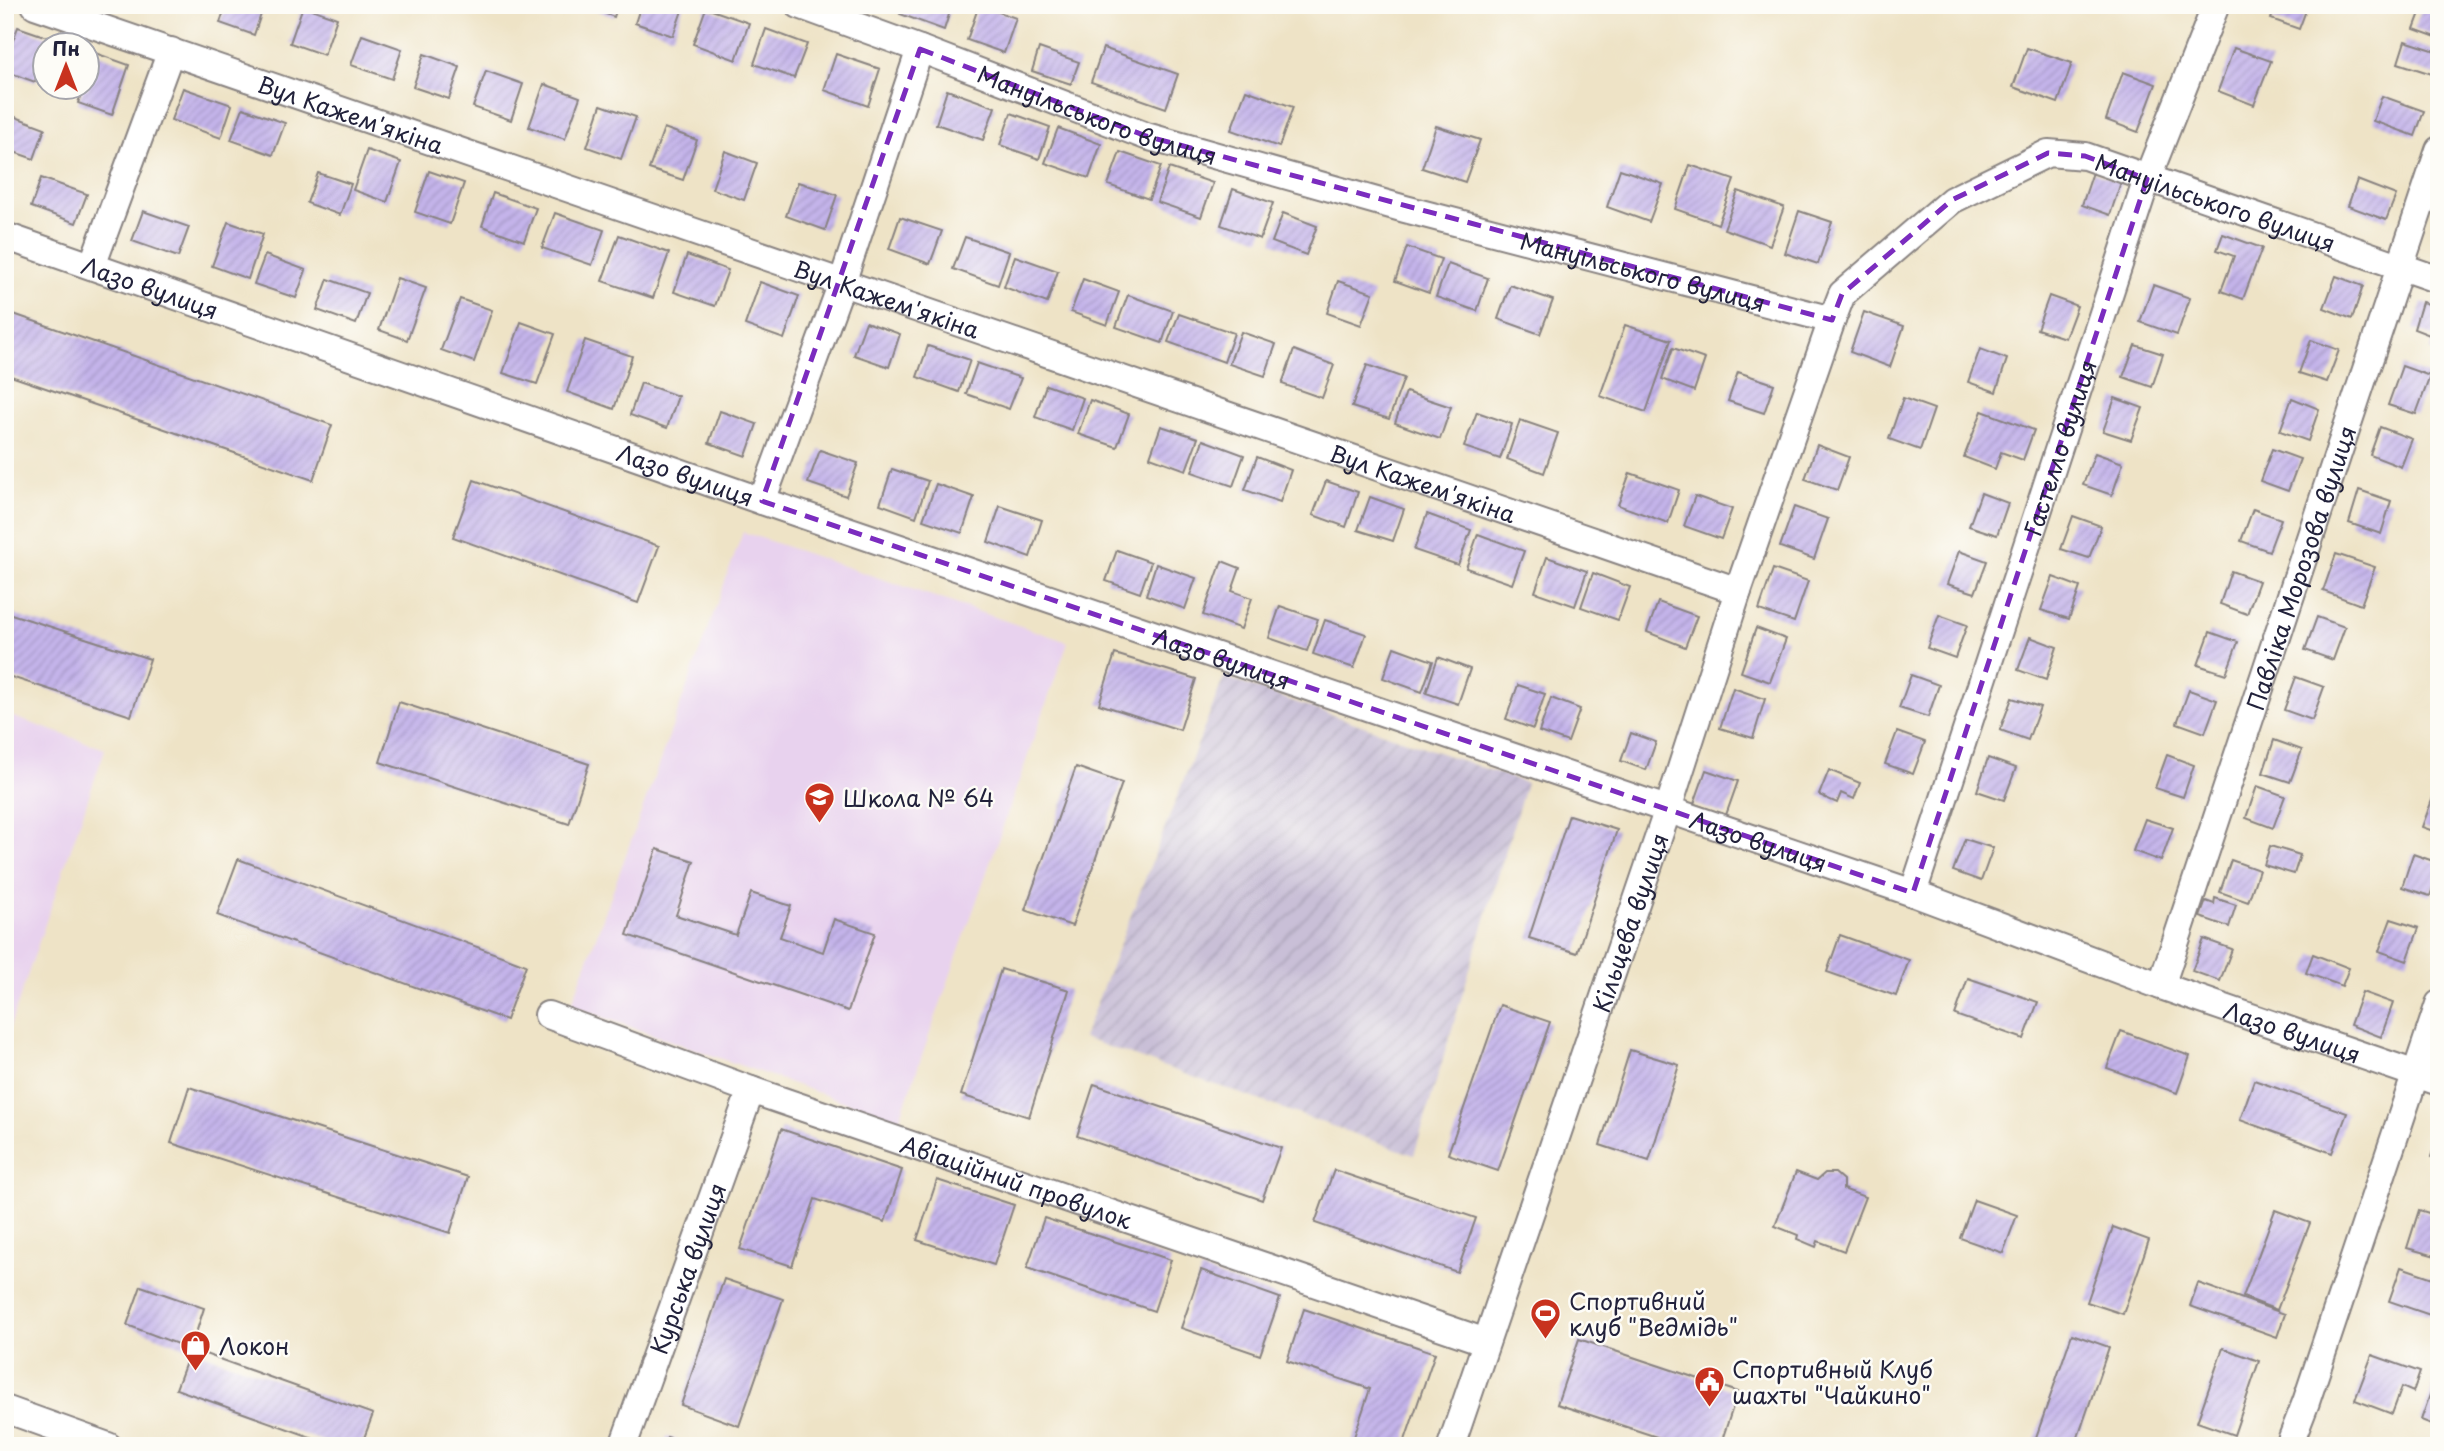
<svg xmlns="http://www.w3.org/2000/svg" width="2444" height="1451" font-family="'Playpen Sans',sans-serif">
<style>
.built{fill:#e8d2ee}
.industrial{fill:url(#industrial-furrows)}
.building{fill:url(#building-hatch)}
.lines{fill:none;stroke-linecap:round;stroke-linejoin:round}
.minor-casing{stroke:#888280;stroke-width:30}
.minor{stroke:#fff;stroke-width:26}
.marked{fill:none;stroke:#7b2cbf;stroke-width:5;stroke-dasharray:14 9;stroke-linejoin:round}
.labels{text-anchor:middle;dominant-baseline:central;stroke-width:5;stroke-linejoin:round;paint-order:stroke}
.street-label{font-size:23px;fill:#22223b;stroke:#fdfcf7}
.poi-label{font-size:23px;fill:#22223b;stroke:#fdfcf7;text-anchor:start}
</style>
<defs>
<pattern id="industrial-furrows" width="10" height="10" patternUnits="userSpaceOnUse" patternTransform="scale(1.75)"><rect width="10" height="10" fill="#c9bfd7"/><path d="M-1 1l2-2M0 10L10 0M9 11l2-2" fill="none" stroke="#aca4b9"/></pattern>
<pattern id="building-hatch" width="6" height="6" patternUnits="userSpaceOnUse" patternTransform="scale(1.75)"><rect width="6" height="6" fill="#c4b4ea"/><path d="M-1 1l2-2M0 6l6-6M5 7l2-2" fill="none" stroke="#a89aca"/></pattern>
</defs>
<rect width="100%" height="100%" fill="#fdfcf7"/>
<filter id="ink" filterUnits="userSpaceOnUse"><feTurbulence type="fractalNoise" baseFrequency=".0143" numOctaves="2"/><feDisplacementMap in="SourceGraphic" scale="14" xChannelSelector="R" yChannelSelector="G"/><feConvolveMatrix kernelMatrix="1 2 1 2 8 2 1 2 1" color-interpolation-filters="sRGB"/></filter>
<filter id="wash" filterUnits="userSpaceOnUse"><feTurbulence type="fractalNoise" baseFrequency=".00686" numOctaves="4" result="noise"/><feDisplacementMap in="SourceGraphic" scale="28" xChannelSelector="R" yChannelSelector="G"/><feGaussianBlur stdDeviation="1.57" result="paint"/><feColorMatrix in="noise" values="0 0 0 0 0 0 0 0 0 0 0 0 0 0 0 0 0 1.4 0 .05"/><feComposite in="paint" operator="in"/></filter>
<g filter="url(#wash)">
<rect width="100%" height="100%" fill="#eee3c6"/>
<g class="built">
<polygon points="743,532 1068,642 899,1121 571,1006"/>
<polygon points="5,714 105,749 5,1041"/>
</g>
<polygon class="industrial" points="1224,677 1526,783 1414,1155 1083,1038"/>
<g id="blocks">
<g class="building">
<polygon points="226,5 264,5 254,35 220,23"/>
<polygon points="582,5 618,5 614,17"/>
<polygon points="641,5 684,5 673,36 635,23"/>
<polygon points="903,5 952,5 944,30 900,14"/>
<polygon points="979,5 1016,18 1004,53 967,40"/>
<polygon points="2276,5 2308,5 2299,29 2271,19"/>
<polygon points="2423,5 2439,5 2439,38 2414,29"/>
<polygon points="303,6 337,18 324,55 290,43"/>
<polygon points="706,8 749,23 736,60 693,44"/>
<polygon points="18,27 50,38 48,46 46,46 35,82 5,71 5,62"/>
<polygon points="766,29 807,44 794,78 754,64"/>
<polygon points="362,35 402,49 392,79 351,65"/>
<polygon points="2405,41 2439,52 2439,64 2435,75 2398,63"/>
<polygon points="1039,48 1079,62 1071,84 1032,71"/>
<polygon points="1103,48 1178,74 1166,108 1091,82"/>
<polygon points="2027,48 2072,63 2058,103 2013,87"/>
<polygon points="2234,48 2271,61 2254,105 2218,91"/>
<polygon points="95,53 129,65 112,115 78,103 83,88 88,88 88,75"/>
<polygon points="424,54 460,67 449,99 413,87"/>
<polygon points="836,54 880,69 868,106 824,90"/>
<polygon points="486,71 523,84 511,120 473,107"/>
<polygon points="2123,72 2156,84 2138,132 2106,120"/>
<polygon points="544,84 580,97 565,139 529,127"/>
<polygon points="183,88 232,105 221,138 171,120"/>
<polygon points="947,90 995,107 983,140 936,124"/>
<polygon points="1246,90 1293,107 1279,147 1231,130"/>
<polygon points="2382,96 2424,111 2415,136 2373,121"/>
<polygon points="601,105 636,117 621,159 587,147"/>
<polygon points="243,108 285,123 273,155 231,140"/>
<polygon points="5,113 45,128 34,159 5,149"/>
<polygon points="1011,113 1050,127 1039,159 1000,145"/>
<polygon points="1436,126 1480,140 1465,182 1422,168"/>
<polygon points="664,128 697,140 683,180 649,169"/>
<polygon points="1058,128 1101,144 1089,178 1045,163"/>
<polygon points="367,150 401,162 387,202 353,190"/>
<polygon points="725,151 757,163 744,200 712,189"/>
<polygon points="1120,152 1161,166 1149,199 1108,185"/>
<polygon points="1690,165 1734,180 1718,224 1675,209"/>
<polygon points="1169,168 1213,183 1201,217 1157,202"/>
<polygon points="1620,169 1663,184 1649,222 1607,207"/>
<polygon points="429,171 464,183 450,224 415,212"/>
<polygon points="2093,172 2121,182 2110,215 2082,205"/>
<polygon points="318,173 351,184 340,215 307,203"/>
<polygon points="41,178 87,194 76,223 31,207"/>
<polygon points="2357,180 2396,195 2386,220 2348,206"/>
<polygon points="798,182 837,195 825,230 786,216"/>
<polygon points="1233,189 1273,203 1260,239 1221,225"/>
<polygon points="1738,191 1784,207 1770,245 1724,229"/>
<polygon points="493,193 536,208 524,241 482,226"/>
<polygon points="143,211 189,227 178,257 132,241"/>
<polygon points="1799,211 1832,222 1818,264 1785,253"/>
<polygon points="555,213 604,230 592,265 542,248"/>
<polygon points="1283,213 1317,226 1306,255 1272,242"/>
<polygon points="900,217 942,231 930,264 889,249"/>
<polygon points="228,222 263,234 248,279 212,266"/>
<polygon points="2223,234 2262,248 2243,299 2221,291 2234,256 2217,250"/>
<polygon points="619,235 669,253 653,298 602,281"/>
<polygon points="965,237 1009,252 998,285 953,269"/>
<polygon points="1407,247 1441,259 1429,293 1395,281"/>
<polygon points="265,255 306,270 296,298 254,284"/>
<polygon points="687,255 728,270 715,306 674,292"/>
<polygon points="1015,256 1058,271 1047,303 1004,287"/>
<polygon points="1448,264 1488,278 1477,311 1436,297"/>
<polygon points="2336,276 2363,286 2352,319 2324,308"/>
<polygon points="397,278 426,288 407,340 379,330"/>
<polygon points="328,279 367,293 356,324 317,310"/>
<polygon points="1083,279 1119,292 1107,325 1071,312"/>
<polygon points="1338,281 1373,293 1361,325 1327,313"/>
<polygon points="760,282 799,296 784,339 745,325"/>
<polygon points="1510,285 1553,300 1540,334 1498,319"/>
<polygon points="2153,285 2190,298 2177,335 2140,322"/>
<polygon points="1128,295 1173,311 1162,343 1116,327"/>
<polygon points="2049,296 2077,306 2065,338 2037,329"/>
<polygon points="460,299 492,310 474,362 441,350"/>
<polygon points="2422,302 2439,307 2439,353 2431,350 2435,337 2414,329"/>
<polygon points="5,311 332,425 313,480 5,374"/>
<polygon points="1864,312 1904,326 1890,367 1850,352"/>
<polygon points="1179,314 1234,333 1224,362 1168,342"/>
<polygon points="521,322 555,334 537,384 503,373"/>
<polygon points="866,322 900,334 889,367 854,355"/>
<polygon points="1625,325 1671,340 1646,412 1600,396"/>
<polygon points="1241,332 1276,344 1265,376 1229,364"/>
<polygon points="585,340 632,356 614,409 567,392"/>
<polygon points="2311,340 2339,350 2327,382 2299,373"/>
<polygon points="2135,345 2163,354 2152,387 2123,377"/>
<polygon points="928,346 970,360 959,392 917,377"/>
<polygon points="1673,348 1705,359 1694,391 1662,379"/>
<polygon points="1980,349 2007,359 1996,392 1968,382"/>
<polygon points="1294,350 1334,365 1322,398 1282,384"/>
<polygon points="977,363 1021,378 1009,409 966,394"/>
<polygon points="1367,365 1404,378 1389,419 1352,407"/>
<polygon points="2402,366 2430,376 2416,414 2388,405"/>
<polygon points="1738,372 1774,384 1764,413 1728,401"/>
<polygon points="641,383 678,396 667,428 630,415"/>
<polygon points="1046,385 1083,398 1072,430 1035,417"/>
<polygon points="1406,392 1451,407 1440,439 1395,423"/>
<polygon points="1903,398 1934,409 1920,450 1889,439"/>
<polygon points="2115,398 2143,408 2131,440 2103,431"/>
<polygon points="2292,398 2319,409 2308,441 2280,431"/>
<polygon points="1090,400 1129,414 1117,447 1078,434"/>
<polygon points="720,411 757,424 746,456 709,443"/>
<polygon points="1982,411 2034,430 2023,460 2001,452 1995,469 1964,457"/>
<polygon points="1477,412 1512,424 1500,459 1464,447"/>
<polygon points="1520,420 1558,433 1544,473 1507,459"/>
<polygon points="1161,426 1198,438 1186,470 1150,457"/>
<polygon points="2380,427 2412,439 2401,467 2370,455"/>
<polygon points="1203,440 1244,455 1233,486 1192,472"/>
<polygon points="1817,445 1849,457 1837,490 1805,479"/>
<polygon points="2272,449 2300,459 2288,491 2260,481"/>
<polygon points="820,450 858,463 846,496 808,483"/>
<polygon points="2095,453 2123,463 2112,495 2083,485"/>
<polygon points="1257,457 1291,470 1280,502 1245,490"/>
<polygon points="892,469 928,481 916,517 880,504"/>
<polygon points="1630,473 1679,490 1668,523 1618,505"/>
<polygon points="474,480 659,546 638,603 453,537"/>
<polygon points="1326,481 1358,492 1346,527 1313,515"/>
<polygon points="936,484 974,497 962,533 923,520"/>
<polygon points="2359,490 2391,501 2381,534 2349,523"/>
<polygon points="1981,493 2008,503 1997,535 1969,526"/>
<polygon points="1695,496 1732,509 1721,539 1684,526"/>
<polygon points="1370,497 1404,509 1393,541 1358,530"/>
<polygon points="1000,506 1042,520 1030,557 988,542"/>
<polygon points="1794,507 1828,519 1814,559 1780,547"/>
<polygon points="2253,509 2281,519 2269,551 2241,541"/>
<polygon points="1427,514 1471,530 1458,565 1414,550"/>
<polygon points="2073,516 2101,526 2089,558 2061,549"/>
<polygon points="1478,534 1524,551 1512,584 1466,568"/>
<polygon points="1117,550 1151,562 1140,593 1106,581"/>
<polygon points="1959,551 1987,561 1975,593 1947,584"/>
<polygon points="2336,554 2375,567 2361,605 2323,591"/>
<polygon points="1547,557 1587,571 1575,606 1535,592"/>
<polygon points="1222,561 1240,568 1232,591 1252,598 1241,629 1203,615"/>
<polygon points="1156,564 1196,578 1185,609 1146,595"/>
<polygon points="1773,569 1808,581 1794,622 1759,610"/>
<polygon points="2231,571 2259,581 2247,614 2220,604"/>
<polygon points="1593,573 1630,587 1618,620 1581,607"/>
<polygon points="2053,577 2080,587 2069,619 2041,610"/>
<polygon points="1658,602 1697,616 1685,647 1647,632"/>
<polygon points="1280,606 1318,619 1307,651 1269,638"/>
<polygon points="5,612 150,659 131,716 5,675"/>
<polygon points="1939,615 1967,625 1955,658 1927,648"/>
<polygon points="2317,617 2345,627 2333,660 2305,650"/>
<polygon points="1325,620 1366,634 1354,668 1313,654"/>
<polygon points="1756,628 1786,639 1770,682 1741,672"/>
<polygon points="2210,632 2238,642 2226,674 2198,665"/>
<polygon points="2030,637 2057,647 2046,680 2018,670"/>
<polygon points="1394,647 1433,661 1422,692 1383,678"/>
<polygon points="1115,654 1196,679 1180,730 1099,704"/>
<polygon points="1438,657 1470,669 1458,704 1426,693"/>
<polygon points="1911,675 1939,685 1928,717 1899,708"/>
<polygon points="2296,677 2324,687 2312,720 2284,710"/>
<polygon points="1518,685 1545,694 1533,729 1506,719"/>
<polygon points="1733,688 1765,699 1753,738 1720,728"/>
<polygon points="2189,690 2217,700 2205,733 2177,723"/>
<polygon points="1551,698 1580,709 1568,742 1539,732"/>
<polygon points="2012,698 2040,707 2028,740 2000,730"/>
<polygon points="399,702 589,764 569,824 380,762"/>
<polygon points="1897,732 1925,742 1913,774 1885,764"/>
<polygon points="1631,733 1656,742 1646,770 1621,761"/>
<polygon points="2274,740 2302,750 2290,782 2263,773"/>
<polygon points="2167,755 2194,765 2183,797 2155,788"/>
<polygon points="1988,758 2016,768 2004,800 1977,791"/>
<polygon points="1076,767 1122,783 1072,926 1025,910"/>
<polygon points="1706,770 1738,781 1726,815 1694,804"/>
<polygon points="1829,770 1860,783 1854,799 1841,793 1837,803 1819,795"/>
<polygon points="2257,786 2285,796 2273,828 2246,818"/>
<polygon points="2434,795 2439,796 2439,833 2422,827"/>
<polygon points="1569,815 1617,830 1577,953 1529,938"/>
<polygon points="2145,819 2173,828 2161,861 2133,851"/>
<polygon points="1965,839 1993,848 1981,881 1953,871"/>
<polygon points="2270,846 2300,855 2294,874 2264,865"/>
<polygon points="657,849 694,861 676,915 736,935 751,893 791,906 780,937 823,952 834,919 875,933 848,1011 627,935"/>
<polygon points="2413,854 2439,863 2439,871 2430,896 2402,887"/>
<polygon points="238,859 526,965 506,1020 217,915"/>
<polygon points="2231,860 2259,870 2248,902 2220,892"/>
<polygon points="2215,898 2236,905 2229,927 2200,917 2206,901 2214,904"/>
<polygon points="2391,919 2419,928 2407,961 2379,951"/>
<polygon points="1840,935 1909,960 1896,996 1827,972"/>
<polygon points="2204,939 2232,949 2220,981 2192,971"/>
<polygon points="2313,954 2349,968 2342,986 2306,973"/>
<polygon points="1001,969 1069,990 1029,1117 961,1095"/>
<polygon points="1968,978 2038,1002 2024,1039 1955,1015"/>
<polygon points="2362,992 2393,1003 2381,1037 2350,1025"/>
<polygon points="1500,1005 1550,1022 1498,1171 1448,1154"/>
<polygon points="2121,1031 2190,1056 2177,1093 2107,1068"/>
<polygon points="1630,1050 1679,1065 1649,1161 1600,1145"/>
<polygon points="2254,1080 2347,1113 2332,1153 2240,1120"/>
<polygon points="1094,1084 1281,1148 1262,1200 1077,1136"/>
<polygon points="189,1087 468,1177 450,1233 171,1143"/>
<polygon points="781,1129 902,1170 885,1222 815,1199 792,1266 740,1249"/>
<polygon points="2438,1136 2439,1136 2439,1160 2431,1157"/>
<polygon points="1334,1170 1476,1218 1457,1272 1315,1223"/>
<polygon points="1796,1172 1817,1180 1825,1173 1835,1173 1843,1180 1843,1189 1865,1197 1844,1251 1818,1241 1816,1247 1797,1239 1798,1235 1775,1226"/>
<polygon points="937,1180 1014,1205 994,1265 917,1240"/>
<polygon points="1974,1200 2017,1215 2003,1253 1960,1238"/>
<polygon points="2275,1210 2310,1223 2277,1310 2243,1297"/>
<polygon points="2419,1210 2439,1216 2439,1257 2407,1248"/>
<polygon points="1044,1218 1171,1260 1154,1311 1027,1268"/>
<polygon points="2113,1227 2149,1240 2123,1314 2087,1302"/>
<polygon points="2401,1267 2439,1280 2439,1291 2430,1315 2389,1301"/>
<polygon points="1201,1270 1280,1298 1260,1355 1181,1328"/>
<polygon points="724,1279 783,1299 739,1426 681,1405"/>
<polygon points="2198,1283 2285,1314 2277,1337 2190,1306"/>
<polygon points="141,1286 204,1308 191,1349 373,1414 361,1446 336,1446 176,1389 191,1349 127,1325"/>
<polygon points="1304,1309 1435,1353 1403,1446 1351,1446 1370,1389 1287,1361"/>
<polygon points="2072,1334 2109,1347 2075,1446 2033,1446"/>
<polygon points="1579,1339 1738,1392 1720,1446 1684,1446 1557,1404"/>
<polygon points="2223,1348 2259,1361 2234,1435 2197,1422"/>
<polygon points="2372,1355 2420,1372 2413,1392 2402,1387 2392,1414 2355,1400"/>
<polygon points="2436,1378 2439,1379 2439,1427 2421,1420"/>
<polygon points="667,1437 693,1445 693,1446 663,1446"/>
</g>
</g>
</g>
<g filter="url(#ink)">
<use href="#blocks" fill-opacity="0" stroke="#888280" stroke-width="2"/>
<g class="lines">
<defs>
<g id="minor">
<path id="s1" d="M35 5 1738 591"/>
<path id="s2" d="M799 5 920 49 1146 136 1405 209 1832 320 1842 294 1952 200 2048 153 2085 156 2439 280"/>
<path id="s3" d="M5 236 762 501 1913 893 2161 986 2439 1082"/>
<polyline points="92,266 171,51"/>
<polyline points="762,501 842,283 920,49"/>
<path id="s4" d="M1913 893 2147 179 2216 5"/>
<path id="s5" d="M2161 986 2439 150"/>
<path id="s6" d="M548 1015 751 1090 1486 1342"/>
<polyline points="5,1409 108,1446"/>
<path id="s7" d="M623 1446 751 1090"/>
<path id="s8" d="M1451 1446 1668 809 1738 591 1832 320"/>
<polyline points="2289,1446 2306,1402 2439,1004"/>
</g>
</defs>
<use href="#minor" class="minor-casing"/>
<use href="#minor" class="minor"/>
</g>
</g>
<path class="marked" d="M920 49 1146 136 1832 320 1842 294 1952 200 2048 153 2085 156 2147 179 1913 893 762 501Z"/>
<defs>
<symbol id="school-pin" viewBox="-11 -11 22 30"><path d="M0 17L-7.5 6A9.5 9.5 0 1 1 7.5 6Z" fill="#c8321e" stroke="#fdfcf7"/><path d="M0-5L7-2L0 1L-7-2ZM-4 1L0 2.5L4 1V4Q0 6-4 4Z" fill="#fff"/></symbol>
<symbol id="stadium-pin" viewBox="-11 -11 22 30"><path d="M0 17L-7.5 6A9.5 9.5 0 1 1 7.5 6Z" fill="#c8321e" stroke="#fdfcf7"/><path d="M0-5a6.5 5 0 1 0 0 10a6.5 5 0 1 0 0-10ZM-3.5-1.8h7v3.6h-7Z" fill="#fff"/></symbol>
<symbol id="shop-pin" viewBox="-11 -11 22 30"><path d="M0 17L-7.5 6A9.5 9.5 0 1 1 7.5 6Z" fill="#c8321e" stroke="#fdfcf7"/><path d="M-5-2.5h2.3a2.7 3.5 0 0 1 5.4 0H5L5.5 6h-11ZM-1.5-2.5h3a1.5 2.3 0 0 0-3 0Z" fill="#fff"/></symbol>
<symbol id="civic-pin" viewBox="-11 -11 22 30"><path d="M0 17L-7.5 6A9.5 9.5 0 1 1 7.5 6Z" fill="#c8321e" stroke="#fdfcf7"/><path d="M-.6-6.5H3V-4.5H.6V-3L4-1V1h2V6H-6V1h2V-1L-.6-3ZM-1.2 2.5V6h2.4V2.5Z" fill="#fff"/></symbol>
</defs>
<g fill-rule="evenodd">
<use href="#school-pin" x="802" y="780" width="35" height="47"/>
<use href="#stadium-pin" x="1528" y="1296" width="35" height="47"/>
<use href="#shop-pin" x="178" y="1328" width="35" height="47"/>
<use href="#civic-pin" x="1692" y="1364" width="35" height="47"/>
</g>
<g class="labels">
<g class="street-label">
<text stroke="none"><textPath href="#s1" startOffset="334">Вул Кажем'якіна</textPath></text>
<text stroke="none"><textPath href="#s2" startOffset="318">Мануільського вулиця</textPath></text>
<text stroke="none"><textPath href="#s2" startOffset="1536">Мануільського вулиця</textPath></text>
<text stroke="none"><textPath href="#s2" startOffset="886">Мануільського вулиця</textPath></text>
<text stroke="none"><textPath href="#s3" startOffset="154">Лазо вулиця</textPath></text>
<text stroke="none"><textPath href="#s1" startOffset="901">Вул Кажем'якіна</textPath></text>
<text stroke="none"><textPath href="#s4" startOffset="469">Гастелло вулиця</textPath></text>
<text stroke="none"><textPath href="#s3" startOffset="721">Лазо вулиця</textPath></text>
<text stroke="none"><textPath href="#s1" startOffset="1468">Вул Кажем'якіна</textPath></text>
<text stroke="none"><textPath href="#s5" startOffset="441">Павліка Морозова вулиця</textPath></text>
<text stroke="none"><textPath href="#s3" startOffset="1288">Лазо вулиця</textPath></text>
<text stroke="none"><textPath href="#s3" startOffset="1855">Лазо вулиця</textPath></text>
<text stroke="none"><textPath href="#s8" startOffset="553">Кільцева вулиця</textPath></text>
<text stroke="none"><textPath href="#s3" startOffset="2422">Лазо вулиця</textPath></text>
<text stroke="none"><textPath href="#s6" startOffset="497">Авіаційний провулок</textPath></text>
<text stroke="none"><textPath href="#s7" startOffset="189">Курська вулиця</textPath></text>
</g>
<g class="poi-label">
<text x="843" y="797">Школа № 64</text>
<text x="1569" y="1300">Спортивний<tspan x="1569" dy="26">клуб "Ведмідь"</tspan></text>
<text x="219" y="1345">Локон</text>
<text x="1732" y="1368">Спортивный Клуб<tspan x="1732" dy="26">шахты "Чайкино"</tspan></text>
</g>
</g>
<rect width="2444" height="1451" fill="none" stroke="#fdfcf7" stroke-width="28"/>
<g transform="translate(66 66)"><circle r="33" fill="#fdfcf7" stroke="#a5a5ac" stroke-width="2"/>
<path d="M0-5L12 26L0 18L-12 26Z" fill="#c8321e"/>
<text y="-10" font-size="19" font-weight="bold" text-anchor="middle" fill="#22223b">Пн</text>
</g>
</svg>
